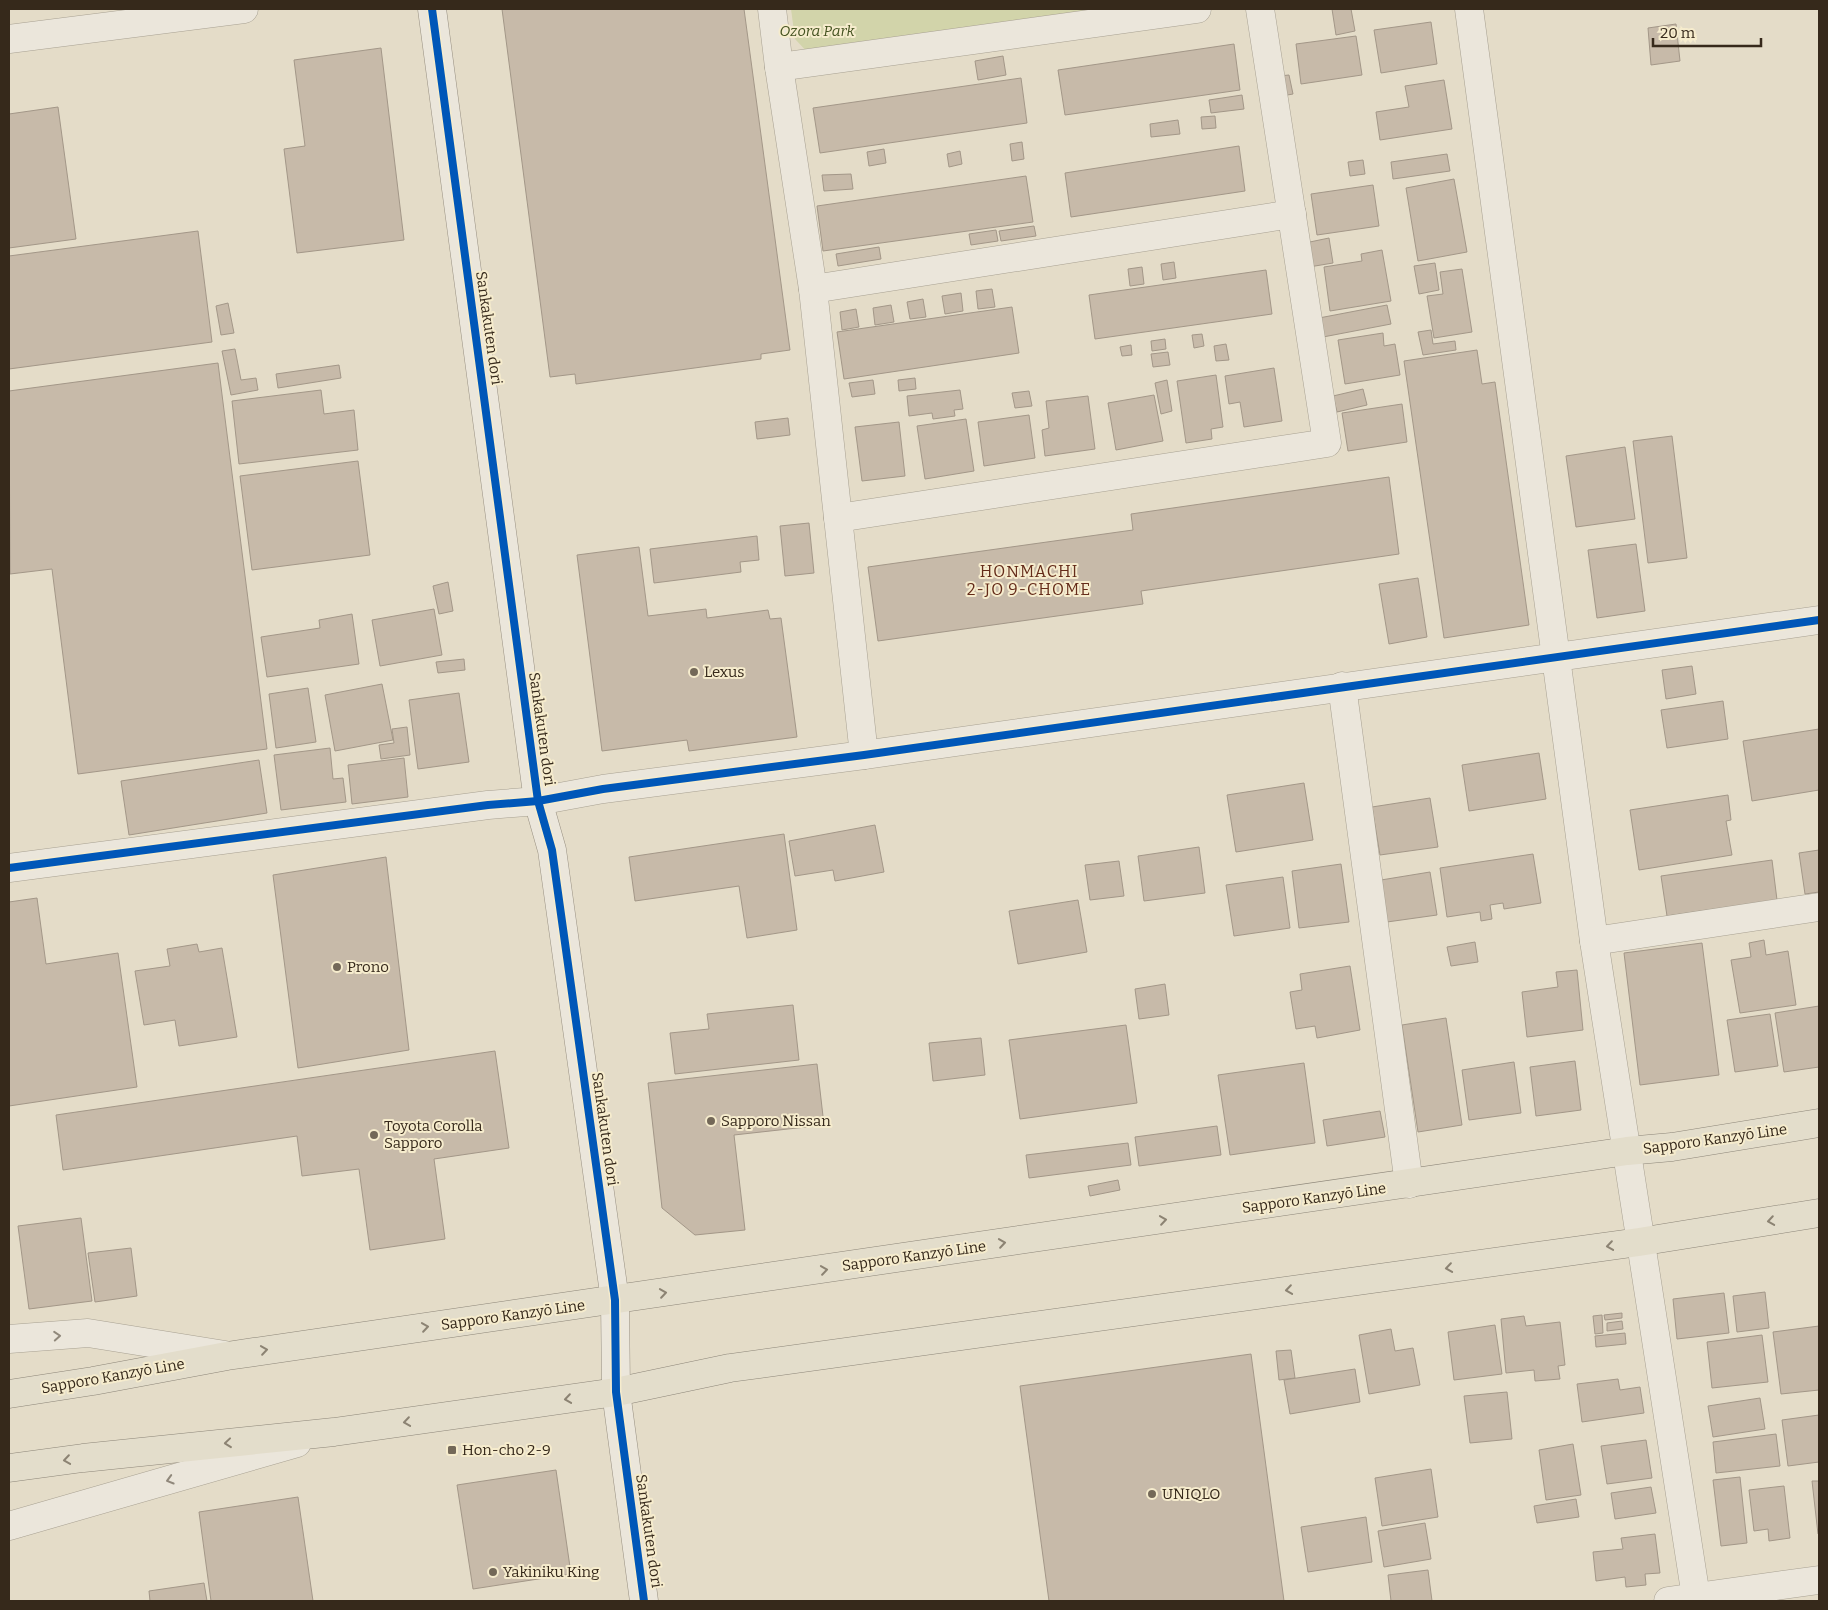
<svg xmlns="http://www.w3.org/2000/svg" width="1828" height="1610" font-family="Bitter,serif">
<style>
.green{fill:#d2d4aa}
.building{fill:#c7baa9;stroke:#a39788}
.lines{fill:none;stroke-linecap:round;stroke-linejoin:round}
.street-casing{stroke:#a8a192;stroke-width:29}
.secondary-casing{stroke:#989082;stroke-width:29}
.primary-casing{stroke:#8d8679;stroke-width:29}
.street{stroke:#ebe6db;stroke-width:28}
.secondary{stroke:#ebe6db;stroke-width:28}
.primary{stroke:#e3ddcb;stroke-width:28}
.cycleway-casing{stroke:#f6eccd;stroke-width:11}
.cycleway{stroke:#0057b8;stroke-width:8}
.oneway{stroke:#8c8373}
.oneway2{stroke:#90887b}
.poi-dot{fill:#736858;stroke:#f6eccd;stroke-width:2}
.labels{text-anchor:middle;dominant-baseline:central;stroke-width:4;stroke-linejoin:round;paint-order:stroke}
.park-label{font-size:15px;font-style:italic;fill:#455321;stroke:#f6eccd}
.street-label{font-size:15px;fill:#36291b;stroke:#f6eccd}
.poi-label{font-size:15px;fill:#36291b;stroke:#f6eccd;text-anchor:start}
.neighbourhood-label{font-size:16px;letter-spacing:1px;fill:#642b19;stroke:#f6eccd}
</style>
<rect width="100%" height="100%" fill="#e4dcc8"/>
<polygon class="green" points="791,9 1108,9 809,54 795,39"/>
<g class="building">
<polygon points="502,9 744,9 790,350 761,354 761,359 576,384 575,374 550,377"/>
<polygon points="1332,9 1351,9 1355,31 1336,35"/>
<polygon points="1431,22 1437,64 1381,73 1374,30"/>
<polygon points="1676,24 1680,61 1651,65 1648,28"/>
<polygon points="1356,36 1362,75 1301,84 1296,44"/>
<polygon points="1234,44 1240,90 1065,115 1058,70"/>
<polygon points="381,48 404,240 297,253 284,149 305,146 294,60"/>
<polygon points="1003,56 1006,75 978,80 975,61"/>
<polygon points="1289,75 1293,94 1282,96 1279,76"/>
<polygon points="1021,78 1027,123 820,153 813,108"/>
<polygon points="1444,80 1452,129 1380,140 1376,112 1409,107 1405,86"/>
<polygon points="1242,95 1244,109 1211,113 1209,100"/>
<polygon points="58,107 76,239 9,248 9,114"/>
<polygon points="1215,116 1216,128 1202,129 1201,117"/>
<polygon points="1178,120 1180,134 1151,137 1150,124"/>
<polygon points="1022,142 1024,159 1012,161 1010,144"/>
<polygon points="1239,146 1245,191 1071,217 1065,173"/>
<polygon points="884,149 886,163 869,166 867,152"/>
<polygon points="960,151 962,164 949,167 947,154"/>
<polygon points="1447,154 1450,171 1393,179 1391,162"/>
<polygon points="1363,160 1365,174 1350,176 1348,162"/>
<polygon points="851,174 853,189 824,191 822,175"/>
<polygon points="1026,176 1033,222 823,251 817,206"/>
<polygon points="1454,179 1467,252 1418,261 1406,188"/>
<polygon points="1373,185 1379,226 1317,235 1311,194"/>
<polygon points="1034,226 1036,236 1001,241 999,231"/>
<polygon points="996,230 998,241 971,245 969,234"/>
<polygon points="198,231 212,342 9,369 9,256"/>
<polygon points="1329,238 1333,263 1309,267 1305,243"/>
<polygon points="879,247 881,259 838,266 836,254"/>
<polygon points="1382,250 1391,301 1330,311 1324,267 1362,261 1361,254"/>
<polygon points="1174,262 1176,278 1163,280 1161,264"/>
<polygon points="1435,263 1439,290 1419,294 1414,266"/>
<polygon points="1142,267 1144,284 1130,286 1128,269"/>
<polygon points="1462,269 1472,332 1434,338 1427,296 1443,294 1440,272"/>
<polygon points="1266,270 1272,314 1095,339 1089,295"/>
<polygon points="992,289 995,307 978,309 976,291"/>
<polygon points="961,293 963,311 945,314 942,296"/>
<polygon points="923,299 926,317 910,319 907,302"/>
<polygon points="228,303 234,333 221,335 216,306"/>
<polygon points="891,305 894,322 875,325 873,308"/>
<polygon points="1387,305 1391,324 1323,337 1319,318"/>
<polygon points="1012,307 1019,353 844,379 837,332"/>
<polygon points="856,309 859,327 842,330 840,312"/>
<polygon points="1431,330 1433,344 1455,341 1456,350 1423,355 1418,332"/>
<polygon points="1383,333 1384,346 1395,344 1400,375 1345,384 1338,340"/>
<polygon points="1202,334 1204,346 1194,348 1192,335"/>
<polygon points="1165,339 1166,349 1152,351 1151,341"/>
<polygon points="1226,344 1229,360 1216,361 1214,346"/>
<polygon points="1131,345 1132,355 1122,356 1120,347"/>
<polygon points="235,349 241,380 256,378 258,390 231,395 222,351"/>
<polygon points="1477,350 1482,384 1495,382 1529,625 1444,638 1404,361"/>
<polygon points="1168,352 1170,365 1153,367 1151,354"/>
<polygon points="218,363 267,749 78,774 52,569 10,574 9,391"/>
<polygon points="339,365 341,378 278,388 276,374"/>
<polygon points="1274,368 1282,421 1244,427 1240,402 1229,404 1225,376"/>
<polygon points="1216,375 1223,427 1211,429 1212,439 1186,443 1177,381"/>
<polygon points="915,378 916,389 899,391 898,380"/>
<polygon points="873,380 875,394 852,397 849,383"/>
<polygon points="1167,380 1172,411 1161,414 1155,383"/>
<polygon points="1363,389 1367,405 1337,412 1333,396"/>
<polygon points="321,390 324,414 354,410 358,450 239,464 232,401"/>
<polygon points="960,390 963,409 954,410 955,416 933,419 932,413 909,416 907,396"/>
<polygon points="1029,391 1032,406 1015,408 1012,393"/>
<polygon points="1154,395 1163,441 1116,450 1108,403"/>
<polygon points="1088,396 1095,449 1045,456 1042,430 1049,428 1046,401"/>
<polygon points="1402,404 1407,442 1348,451 1342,413"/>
<polygon points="1029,415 1035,458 984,466 978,422"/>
<polygon points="788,418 790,435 757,439 755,422"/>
<polygon points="966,419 974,471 925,479 917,426"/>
<polygon points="899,422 905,476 862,481 855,427"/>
<polygon points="1672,436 1687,558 1648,563 1633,441"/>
<polygon points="1625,447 1635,519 1576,527 1566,456"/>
<polygon points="358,461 370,555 252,570 240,476"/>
<polygon points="1389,477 1399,554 1141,591 1143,604 878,641 868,567 1133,530 1131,514"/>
<polygon points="809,523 814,573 785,576 780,526"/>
<polygon points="757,536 759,560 740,562 741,572 654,583 650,549"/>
<polygon points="1636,544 1645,611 1597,618 1588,550"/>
<polygon points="639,547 648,616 706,609 707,618 768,610 770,619 781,618 797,737 689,751 687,740 602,751 577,555"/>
<polygon points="1418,578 1427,637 1389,644 1379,584"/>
<polygon points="448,582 453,611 439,614 433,586"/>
<polygon points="434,609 442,655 380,666 372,620"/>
<polygon points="352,614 359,664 267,677 261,637 320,628 319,620"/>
<polygon points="464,659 465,670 438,673 436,662"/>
<polygon points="1692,666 1696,694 1666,699 1662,670"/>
<polygon points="382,684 393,740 335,751 325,695"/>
<polygon points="308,688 316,742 276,748 269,694"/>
<polygon points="459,693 469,762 418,769 409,700"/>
<polygon points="1723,701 1728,739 1667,748 1661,710"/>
<polygon points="407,727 410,755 381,759 379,745 394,743 392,729"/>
<polygon points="1819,729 1819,790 1752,801 1743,741"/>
<polygon points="330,748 333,779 343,778 346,802 281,810 274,755"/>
<polygon points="1539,753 1546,799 1469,811 1462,765"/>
<polygon points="404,758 408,797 352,804 348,765"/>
<polygon points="259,760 267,813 129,835 121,781"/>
<polygon points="1304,783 1313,840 1236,852 1227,795"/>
<polygon points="1728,795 1731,820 1726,821 1732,855 1639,870 1630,810"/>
<polygon points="1430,798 1438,847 1380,855 1372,807"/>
<polygon points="875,825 884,872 835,881 833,870 795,876 789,841"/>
<polygon points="784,834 797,930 747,938 739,886 635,901 629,857"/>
<polygon points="1199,847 1205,893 1144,901 1138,856"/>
<polygon points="1819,850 1819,892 1805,894 1799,853"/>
<polygon points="1533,854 1541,903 1504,909 1503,903 1490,905 1492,919 1481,921 1480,912 1447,917 1440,868"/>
<polygon points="386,857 409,1050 298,1068 273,875"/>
<polygon points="1772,860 1777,900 1667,916 1661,876"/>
<polygon points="1119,861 1124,896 1090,900 1085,865"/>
<polygon points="1341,864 1349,922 1299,928 1292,871"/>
<polygon points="1430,872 1437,915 1387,922 1381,880"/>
<polygon points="1283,877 1290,928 1234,936 1226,885"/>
<polygon points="37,898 46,964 118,953 137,1087 9,1106 9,902"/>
<polygon points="1078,900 1087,952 1018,964 1009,911"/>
<polygon points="1764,940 1766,955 1788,951 1796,1005 1740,1013 1731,960 1751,957 1749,943"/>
<polygon points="1475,942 1478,962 1451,966 1447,947"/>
<polygon points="1702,943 1719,1075 1640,1085 1624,953"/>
<polygon points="197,944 199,952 222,948 237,1037 179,1046 175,1020 144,1025 135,971 170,966 167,949"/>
<polygon points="1350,966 1360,1030 1317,1038 1315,1026 1296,1029 1290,992 1302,990 1300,974"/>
<polygon points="1577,970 1583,1030 1527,1037 1522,992 1558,987 1556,972"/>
<polygon points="1165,984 1169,1015 1139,1019 1135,989"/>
<polygon points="793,1005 799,1060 675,1074 670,1033 709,1029 707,1014"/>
<polygon points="1819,1006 1819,1067 1784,1072 1775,1013"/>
<polygon points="1770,1014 1778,1066 1735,1072 1727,1020"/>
<polygon points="1446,1018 1462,1125 1418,1132 1402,1025"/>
<polygon points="1126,1025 1137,1103 1020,1119 1009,1040"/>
<polygon points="981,1038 985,1075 933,1081 929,1043"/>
<polygon points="495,1051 509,1148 434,1159 445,1239 370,1250 359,1169 302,1176 297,1136 63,1170 56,1115"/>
<polygon points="1575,1061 1581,1110 1536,1116 1530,1067"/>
<polygon points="1514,1062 1521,1113 1469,1120 1462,1070"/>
<polygon points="1304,1063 1315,1143 1230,1155 1218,1075"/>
<polygon points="817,1064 824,1125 734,1135 745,1230 695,1235 662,1208 648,1083"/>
<polygon points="1380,1111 1385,1137 1327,1146 1323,1120"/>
<polygon points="1217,1126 1221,1155 1139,1166 1135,1137"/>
<polygon points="1128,1143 1131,1165 1029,1178 1026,1155"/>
<polygon points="1118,1180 1120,1190 1090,1196 1088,1186"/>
<polygon points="81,1218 92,1301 29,1309 18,1226"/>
<polygon points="131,1248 137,1296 95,1302 88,1253"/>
<polygon points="1765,1292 1769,1328 1737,1332 1733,1296"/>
<polygon points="1724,1293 1729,1333 1677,1339 1673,1299"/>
<polygon points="1622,1313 1622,1318 1605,1320 1604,1315"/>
<polygon points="1602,1315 1603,1333 1595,1334 1593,1316"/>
<polygon points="1524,1316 1526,1326 1560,1322 1565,1365 1558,1366 1560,1379 1535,1381 1534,1370 1506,1373 1501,1319"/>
<polygon points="1622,1321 1623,1329 1607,1331 1607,1323"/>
<polygon points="1495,1325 1502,1374 1454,1380 1448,1332"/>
<polygon points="1819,1326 1819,1390 1781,1394 1773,1332"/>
<polygon points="1391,1329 1395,1351 1413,1348 1420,1385 1369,1394 1359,1335"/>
<polygon points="1625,1333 1626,1344 1596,1347 1595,1336"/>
<polygon points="1762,1335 1768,1382 1712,1388 1707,1342"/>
<polygon points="1291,1350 1295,1378 1279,1380 1276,1351"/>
<polygon points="1251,1354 1284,1601 1049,1601 1020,1386"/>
<polygon points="1355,1369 1360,1402 1290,1414 1284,1380"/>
<polygon points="1618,1379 1620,1390 1640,1387 1644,1413 1582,1422 1577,1384"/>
<polygon points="1507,1392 1512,1439 1470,1443 1464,1396"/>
<polygon points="1760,1398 1765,1429 1713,1437 1708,1406"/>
<polygon points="1819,1415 1819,1462 1788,1466 1782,1420"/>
<polygon points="1776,1434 1780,1466 1716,1473 1713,1442"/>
<polygon points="1646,1440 1652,1478 1607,1484 1601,1446"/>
<polygon points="1573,1444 1581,1495 1546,1500 1539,1450"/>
<polygon points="1431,1469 1438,1517 1382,1526 1375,1478"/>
<polygon points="556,1470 571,1574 473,1589 457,1485"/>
<polygon points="1740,1477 1747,1543 1721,1546 1713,1480"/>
<polygon points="1812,1481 1819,1481 1819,1534 1818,1534"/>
<polygon points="1784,1486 1790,1538 1769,1541 1768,1529 1754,1531 1749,1490"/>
<polygon points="1651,1487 1656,1513 1615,1519 1611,1493"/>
<polygon points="298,1497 313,1601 211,1601 199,1512"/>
<polygon points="1576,1499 1579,1517 1537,1523 1534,1506"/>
<polygon points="1366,1517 1372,1562 1308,1572 1301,1527"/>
<polygon points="1425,1523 1431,1559 1384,1567 1378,1531"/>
<polygon points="1655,1534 1660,1573 1645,1574 1646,1585 1626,1587 1625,1577 1596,1581 1593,1552 1623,1549 1621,1538"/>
<polygon points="1428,1570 1432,1601 1391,1601 1388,1575"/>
<polygon points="204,1583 207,1601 150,1601 149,1591"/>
</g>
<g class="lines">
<defs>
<g id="street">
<polyline points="772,9 779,67 813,289 864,755"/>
<polyline points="1469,9 1594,941 1696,1597"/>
<polyline points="9,39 244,9"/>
<polyline points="779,67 1197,9"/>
<polyline points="813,289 1292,214"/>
<polyline points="838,518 1327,443 1260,9"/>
<polyline points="1342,686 1409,1184"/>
<polyline points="9,868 488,805 538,801 603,789 864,755 1819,620"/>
<polyline points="1594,941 1819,907"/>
<polyline points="9,1339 88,1333 225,1355"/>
<polyline points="9,1526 297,1443"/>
<polyline points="1668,1601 1819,1580"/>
</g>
<polyline id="secondary" points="432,9 538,801 552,850 615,1300 616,1392 644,1601"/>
<g id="primary">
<polyline points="9,1394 93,1381 227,1356 1627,1151 1672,1147 1819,1123"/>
<polyline points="9,1468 83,1458 334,1432 616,1392 730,1368 1639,1242 1819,1213"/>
</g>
</defs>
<use href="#street" class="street-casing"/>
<use href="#secondary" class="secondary-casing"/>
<use href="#primary" class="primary-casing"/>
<use href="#street" class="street"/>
<use href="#secondary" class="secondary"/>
<use href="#primary" class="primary"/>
<defs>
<g id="cycleway">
<polyline points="432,9 538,801 552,850 615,1300 616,1392 644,1601"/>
<polyline points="9,868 488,805 538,801 603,789 864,755 1819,620"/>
</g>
</defs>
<use href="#cycleway" class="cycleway-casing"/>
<use href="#cycleway" class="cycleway"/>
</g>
<defs><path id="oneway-chevron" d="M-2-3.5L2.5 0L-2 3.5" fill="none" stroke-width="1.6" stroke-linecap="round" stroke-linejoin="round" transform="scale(1.25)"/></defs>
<g class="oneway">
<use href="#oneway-chevron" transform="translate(1163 1220) rotate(-8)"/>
<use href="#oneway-chevron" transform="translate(1771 1221) rotate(171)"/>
<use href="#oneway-chevron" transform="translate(1002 1243) rotate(-8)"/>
<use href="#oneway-chevron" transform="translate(1610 1246) rotate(172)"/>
<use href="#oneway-chevron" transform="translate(1449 1268) rotate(172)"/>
<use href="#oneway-chevron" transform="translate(824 1270) rotate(-8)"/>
<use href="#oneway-chevron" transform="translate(1289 1290) rotate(172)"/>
<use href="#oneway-chevron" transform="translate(663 1293) rotate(-8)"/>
<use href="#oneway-chevron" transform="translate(425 1327) rotate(-8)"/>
<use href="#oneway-chevron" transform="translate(264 1350) rotate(-8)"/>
<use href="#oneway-chevron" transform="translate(568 1399) rotate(172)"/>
<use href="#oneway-chevron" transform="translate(407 1422) rotate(172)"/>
<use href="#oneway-chevron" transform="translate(228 1443) rotate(174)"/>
<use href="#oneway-chevron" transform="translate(67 1460) rotate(172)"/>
</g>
<g class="oneway2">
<use href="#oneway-chevron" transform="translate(57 1336) rotate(-4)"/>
<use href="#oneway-chevron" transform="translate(170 1480) rotate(164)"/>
</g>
<g class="poi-dot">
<circle cx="694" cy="672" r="5"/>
<circle cx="337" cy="967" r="5"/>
<circle cx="711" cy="1121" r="5"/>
<circle cx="374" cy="1135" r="5"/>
<rect x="447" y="1445" width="10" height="10" rx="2.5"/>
<circle cx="1152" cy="1494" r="5"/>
<circle cx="493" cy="1572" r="5"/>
</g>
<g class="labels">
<g class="park-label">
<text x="817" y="31">Ozora Park</text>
</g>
<g class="street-label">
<text transform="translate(489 328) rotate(82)">Sankakuten dori</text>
<text transform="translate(542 729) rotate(82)">Sankakuten dori</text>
<text transform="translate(605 1129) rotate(82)">Sankakuten dori</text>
<text transform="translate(1715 1139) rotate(-8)">Sapporo Kanzyō Line</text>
<text transform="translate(1314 1198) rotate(-8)">Sapporo Kanzyō Line</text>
<text transform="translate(914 1256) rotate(-8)">Sapporo Kanzyō Line</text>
<text transform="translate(513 1315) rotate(-8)">Sapporo Kanzyō Line</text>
<text transform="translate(113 1376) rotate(-10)">Sapporo Kanzyō Line</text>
<text transform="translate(649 1531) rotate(82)">Sankakuten dori</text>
</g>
<g class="poi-label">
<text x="704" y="672">Lexus</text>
<text x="347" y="967">Prono</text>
<text x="721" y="1121">Sapporo Nissan</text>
<text x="384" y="1126">Toyota Corolla<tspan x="384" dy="17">Sapporo</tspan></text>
<text x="462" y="1450">Hon-cho 2-9</text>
<text x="1162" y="1494">UNIQLO</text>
<text x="503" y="1572">Yakiniku King</text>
</g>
<g class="neighbourhood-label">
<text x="1029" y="571">HONMACHI<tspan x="1029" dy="18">2-JO 9-CHOME</tspan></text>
</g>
</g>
<rect width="1828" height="1610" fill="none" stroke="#36291b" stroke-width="20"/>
<path d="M1653 38v8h108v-8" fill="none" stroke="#36291b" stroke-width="2.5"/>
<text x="1660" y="38" font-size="15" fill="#36291b" stroke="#f6eccd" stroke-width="4" paint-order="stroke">20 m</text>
</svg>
